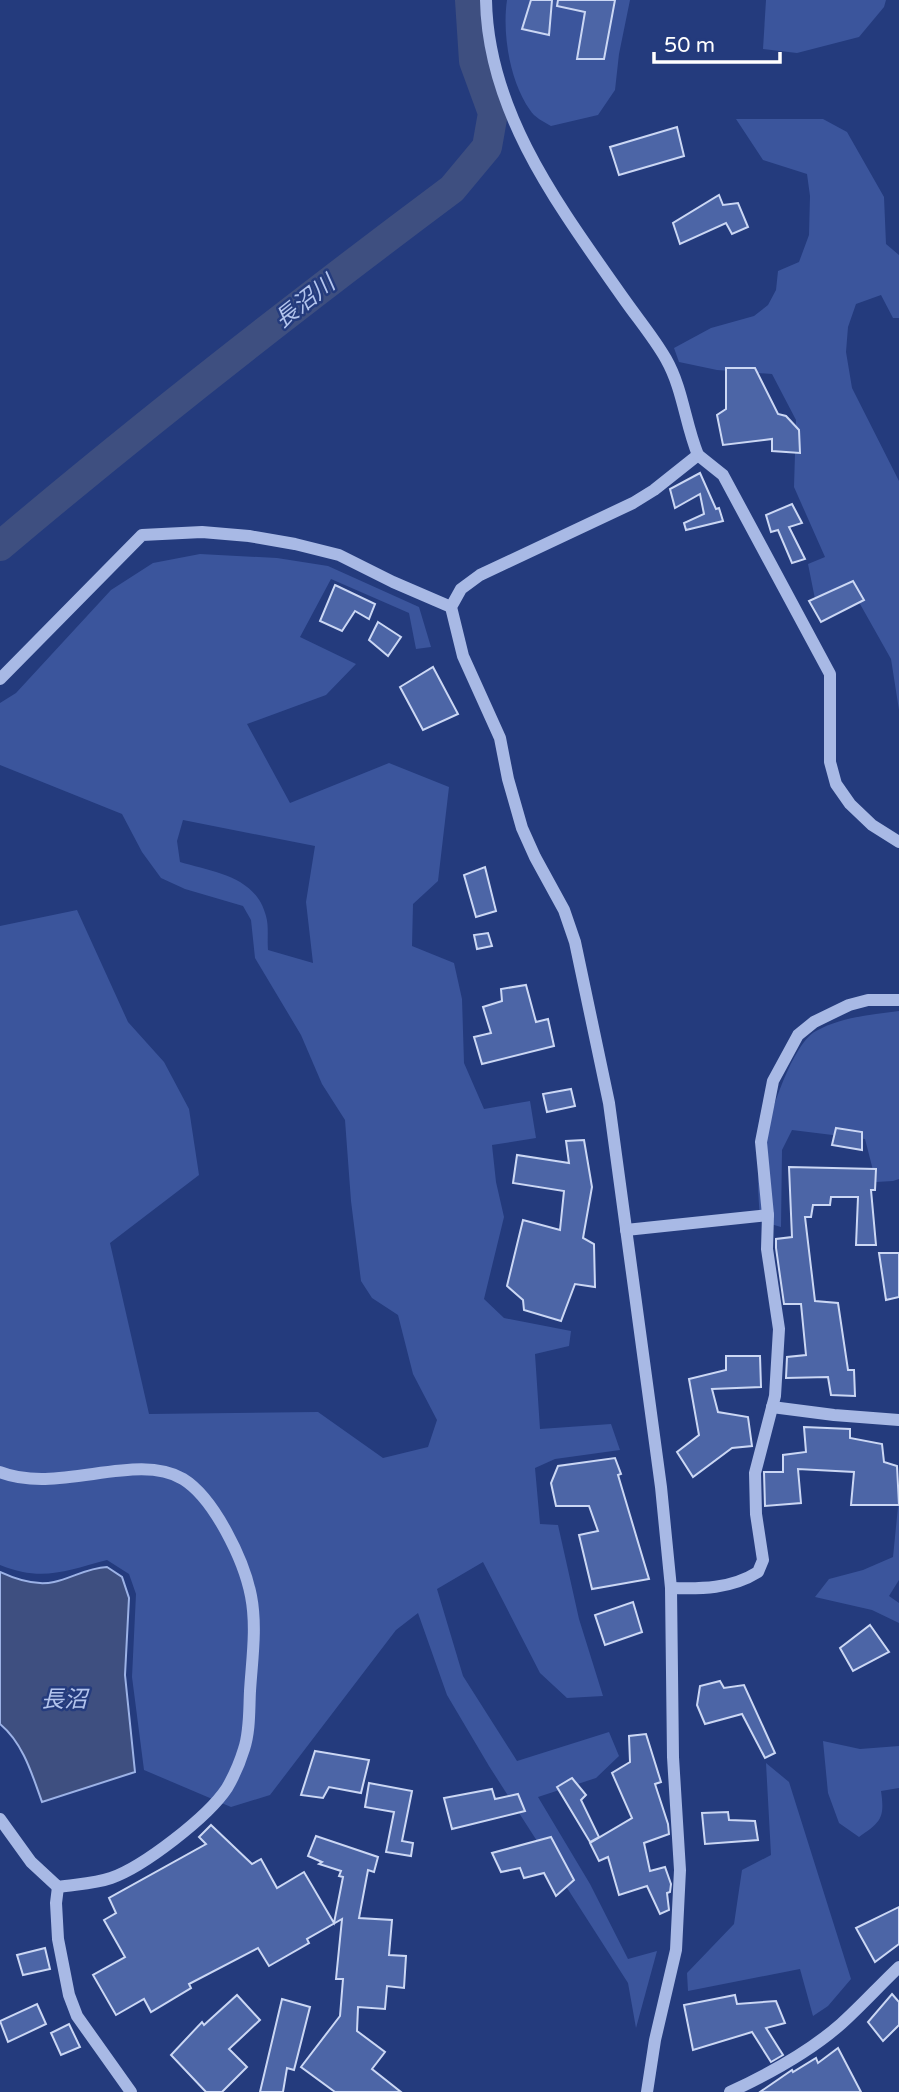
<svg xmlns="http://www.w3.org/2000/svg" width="899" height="2092" font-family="'Varela Round','Noto Sans JP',sans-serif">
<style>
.green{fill:#3b559c;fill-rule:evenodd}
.water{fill:#3e4f80;stroke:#9cb2e6;stroke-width:2}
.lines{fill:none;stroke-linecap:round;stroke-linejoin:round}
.river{stroke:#3e4f80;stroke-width:30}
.building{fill:#4c65a6;stroke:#cbd7f4;stroke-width:2}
.minor{stroke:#a8b9e5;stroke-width:12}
.labels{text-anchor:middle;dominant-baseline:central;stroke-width:5;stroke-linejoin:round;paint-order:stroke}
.water-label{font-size:23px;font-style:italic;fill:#b3c4ed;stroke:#243b7d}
</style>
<rect width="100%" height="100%" fill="#243b7d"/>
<g class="green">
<path d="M507 0H630L619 54 615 90 598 115 551 126C544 122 534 117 530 110 510 82 502 34 507 0Z"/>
<polygon points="766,0 886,0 884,7 859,37 797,53 763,49"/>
<polygon points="736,119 823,119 847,132 884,197 886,244 899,255 899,318 893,318 881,295 856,304 848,327 846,352 852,388 899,481 899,710 891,659 851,588 815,599 808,564 825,557 794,487 796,420 772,374 717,370 679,362 674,348 711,328 754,316 768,305 776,290 778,271 799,262 809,235 810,196 807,174 763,160"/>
<path d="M200 554 277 558 328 566 419 607 431 647 416 649 409 613 331 579 300 637 356 664 326 695 247 724 290 803 389 763 449 787 438 881 413 904 412 946 454 963 462 999 464 1063 484 1109 530 1101 536 1138 492 1145 496 1182 504 1217 484 1299 504 1318 571 1331 569 1346 535 1354 540 1429 611 1424 620 1450 555 1459 535 1468 540 1524 558 1525 579 1619 603 1696 567 1698 540 1673 483 1562 437 1589 463 1676 517 1761 609 1732 619 1756 596 1778 538 1797 590 1884 628 1959 657 1951 636 2028 628 1983 489 1766 447 1695 418 1613 396 1630 270 1795 231 1807 144 1770 132 1677 136 1594 129 1574 107 1560C65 1571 42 1582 0 1565V926L77 910 128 1022 164 1062 189 1109 199 1175 110 1243 149 1414 318 1412 383 1458 428 1447 437 1420 413 1374 398 1315 372 1298 361 1281 351 1201 345 1120 322 1084 301 1035 255 958 251 920 243 906 185 889 161 878 142 852 122 814 0 765V703L16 693 111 590 153 563ZM183 820 315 846 306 902 313 963 268 950C267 939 269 926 266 916 256 876 213 872 180 862L177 841Z"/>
<path d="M899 1011V1179L893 1181 876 1182 865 1139 792 1130 782 1150 781 1227 760 1221C759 1200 756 1177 760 1156 766 1127 790 1045 816 1031 841 1017 871 1015 899 1011Z"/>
<polygon points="899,1497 899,1580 889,1596 899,1603 899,1623 872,1610 815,1597 829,1579 863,1570 893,1557"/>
<path d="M823 1741 860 1749 899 1746V1788L881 1791C885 1818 881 1822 859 1837L839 1823 828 1793Z"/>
<polygon points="766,1763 789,1782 851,1979 828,2006 813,2016 800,1969 688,1991 687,1973 734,1924 742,1870 771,1855"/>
</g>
<path class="water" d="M107 1567 122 1577 129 1598 125 1675 135 1772 42 1802C32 1774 23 1743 0 1724V1572C15 1579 37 1586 54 1582 72 1578 87 1568 107 1567Z"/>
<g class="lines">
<path class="river" d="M0 546C147 422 298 304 452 189L487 147 493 113 474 61 470 0"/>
</g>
<g class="building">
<polygon points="531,0 552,0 549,35 522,29"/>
<polygon points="558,0 615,0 604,59 577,59 585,12 557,6"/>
<polygon points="677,127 684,156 619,175 610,147"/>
<polygon points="719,195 723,205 738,203 748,227 732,234 726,223 680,244 673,223"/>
<polygon points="726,368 755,368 778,414 786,416 799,430 800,453 772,451 772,439 723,445 717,415 726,409"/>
<polygon points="700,473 716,509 719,508 723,521 686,530 684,523 704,514 700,494 675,508 670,489"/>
<polygon points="792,504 802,523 789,527 805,559 792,563 778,530 771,532 766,515"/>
<polygon points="853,581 864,600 821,622 809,601"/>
<polygon points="335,585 375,604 369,619 355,611 342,631 320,621"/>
<polygon points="378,622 401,637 388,656 369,640"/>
<polygon points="433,667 458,714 423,730 400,687"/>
<polygon points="485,867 496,911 476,917 464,875"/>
<polygon points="488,933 492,946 477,949 474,935"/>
<polygon points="526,985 536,1022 548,1019 554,1046 482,1064 474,1037 491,1033 483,1007 502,1001 501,989"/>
<polygon points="571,1089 575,1106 547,1112 543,1094"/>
<polygon points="836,1128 862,1132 862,1150 832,1145"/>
<polygon points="584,1140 592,1187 583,1238 594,1244 595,1287 575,1284 561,1321 524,1310 523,1300 507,1286 523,1220 560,1230 564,1191 513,1183 517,1155 569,1163 566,1141"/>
<polygon points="789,1167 876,1169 875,1190 871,1190 876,1245 856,1245 858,1197 831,1197 830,1205 813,1205 811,1217 805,1217 815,1301 838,1303 848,1370 854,1370 855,1396 831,1395 828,1377 786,1378 787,1357 806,1355 801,1304 784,1304 776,1248 776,1239 792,1237"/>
<polygon points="879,1253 899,1253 899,1297 886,1300"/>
<polygon points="726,1356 760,1356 761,1387 712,1389 718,1412 748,1417 752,1446 732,1448 693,1477 677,1452 699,1435 689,1379 726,1370"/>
<polygon points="804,1427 850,1429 850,1438 882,1444 884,1462 897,1466 899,1505 851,1505 854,1472 798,1469 801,1503 765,1506 764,1472 783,1472 783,1455 806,1452"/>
<polygon points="615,1458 621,1474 618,1475 649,1579 592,1589 579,1535 598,1531 589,1506 556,1506 551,1483 558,1466"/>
<polygon points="633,1602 642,1632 605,1645 595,1615"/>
<polygon points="870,1625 889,1652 853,1671 840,1648"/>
<polygon points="720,1681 724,1688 744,1685 775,1753 765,1758 742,1714 705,1724 697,1705 700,1686"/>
<polygon points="646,1734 661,1782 655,1784 668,1824 669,1834 644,1843 650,1871 665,1867 671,1884 670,1892 667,1893 669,1910 660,1914 647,1886 619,1895 608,1857 599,1861 590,1843 632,1818 612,1773 630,1762 629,1736"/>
<polygon points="315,1751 369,1760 361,1793 329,1787 323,1798 301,1795"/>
<polygon points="572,1778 586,1795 581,1800 599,1837 590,1842 557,1787"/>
<polygon points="369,1783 412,1791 402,1841 413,1843 411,1856 386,1852 394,1812 365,1807"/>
<polygon points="492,1789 495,1799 518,1794 525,1811 452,1829 444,1798"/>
<polygon points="728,1812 729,1820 755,1821 758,1840 705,1844 702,1813"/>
<polygon points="211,1825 252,1864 261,1859 277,1888 304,1872 334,1923 343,1877 339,1876 341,1871 319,1864 322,1862 308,1856 316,1836 378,1857 374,1872 368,1870 359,1918 392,1920 389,1955 406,1956 404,1988 387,1986 385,2009 358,2007 357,2031 385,2052 372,2069 401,2092 335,2092 301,2067 340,2016 343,1979 336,1979 342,1919 307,1939 309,1943 269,1966 258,1948 189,1984 191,1988 151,2012 144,1999 116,2015 93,1975 125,1957 104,1920 116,1913 109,1898 206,1844 199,1837"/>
<polygon points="551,1837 574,1880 556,1896 544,1873 524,1878 520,1868 501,1872 492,1853"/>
<polygon points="899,1907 899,1944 875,1962 856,1928"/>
<polygon points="45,1948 50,1969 23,1975 17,1955"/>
<polygon points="892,1994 899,2002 899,2025 883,2041 868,2022"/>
<polygon points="237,1995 260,2020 229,2049 247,2067 222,2092 206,2092 171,2055 202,2022 204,2025"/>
<polygon points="735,1995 737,2004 776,2001 785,2023 766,2028 783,2055 771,2062 752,2032 693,2050 684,2005"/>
<polygon points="282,1999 310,2007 294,2070 287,2068 283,2092 260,2092"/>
<polygon points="37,2004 46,2024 8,2042 0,2021"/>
<polygon points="69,2024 80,2047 61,2055 51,2033"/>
<polygon points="838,2048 861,2092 760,2092 792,2070 793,2072 816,2058 818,2063"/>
</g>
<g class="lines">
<g class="minor">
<path d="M486 0C488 114 561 209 624 299 638 319 654 338 666 359 683 389 685 423 698 455L654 490 633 503 480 575 461 589 451 607 463 656 500 738 508 779 522 828 535 857 564 910 575 942 609 1103 661 1487 671 1588 673 1757 680 1870 676 1950 655 2040 647 2092"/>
<polyline points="698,455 723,475 830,674 830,762 836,784 850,804 872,825 899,842"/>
<polyline points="0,679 142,535 202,532 249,536 295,544 339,555 393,582 451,607"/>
<polyline points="626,1230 768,1215"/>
<polyline points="772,1407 834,1415 899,1420"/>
<path d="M0 1472C58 1495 136 1451 183 1479 214 1498 244 1560 251 1596 257 1627 252 1659 250 1691 249 1710 250 1731 244 1749 240 1762 234 1776 227 1788 208 1817 143 1867 111 1878 94 1884 76 1884 58 1887L31 1862 0 1819"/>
<path d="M671 1588C701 1589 731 1589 758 1572L763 1560 756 1514 755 1473 775 1396 779 1329 767 1249 768 1215 761 1142 773 1081 798 1035 814 1022 849 1005 868 1000H899"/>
<polyline points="58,1887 56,1903 58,1939 69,1995 77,2016 131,2092"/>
<path d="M730 2092C769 2074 808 2053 841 2024 861 2006 879 1986 899 1967"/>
</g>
</g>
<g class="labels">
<g class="water-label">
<text transform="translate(305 302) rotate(-38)">長沼川</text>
<text x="64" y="1700">長沼</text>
</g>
</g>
<path d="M654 52v10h126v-10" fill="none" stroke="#ffffff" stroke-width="3.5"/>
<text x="664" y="52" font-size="21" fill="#ffffff" stroke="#243b7d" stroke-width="5" paint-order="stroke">50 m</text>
</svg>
